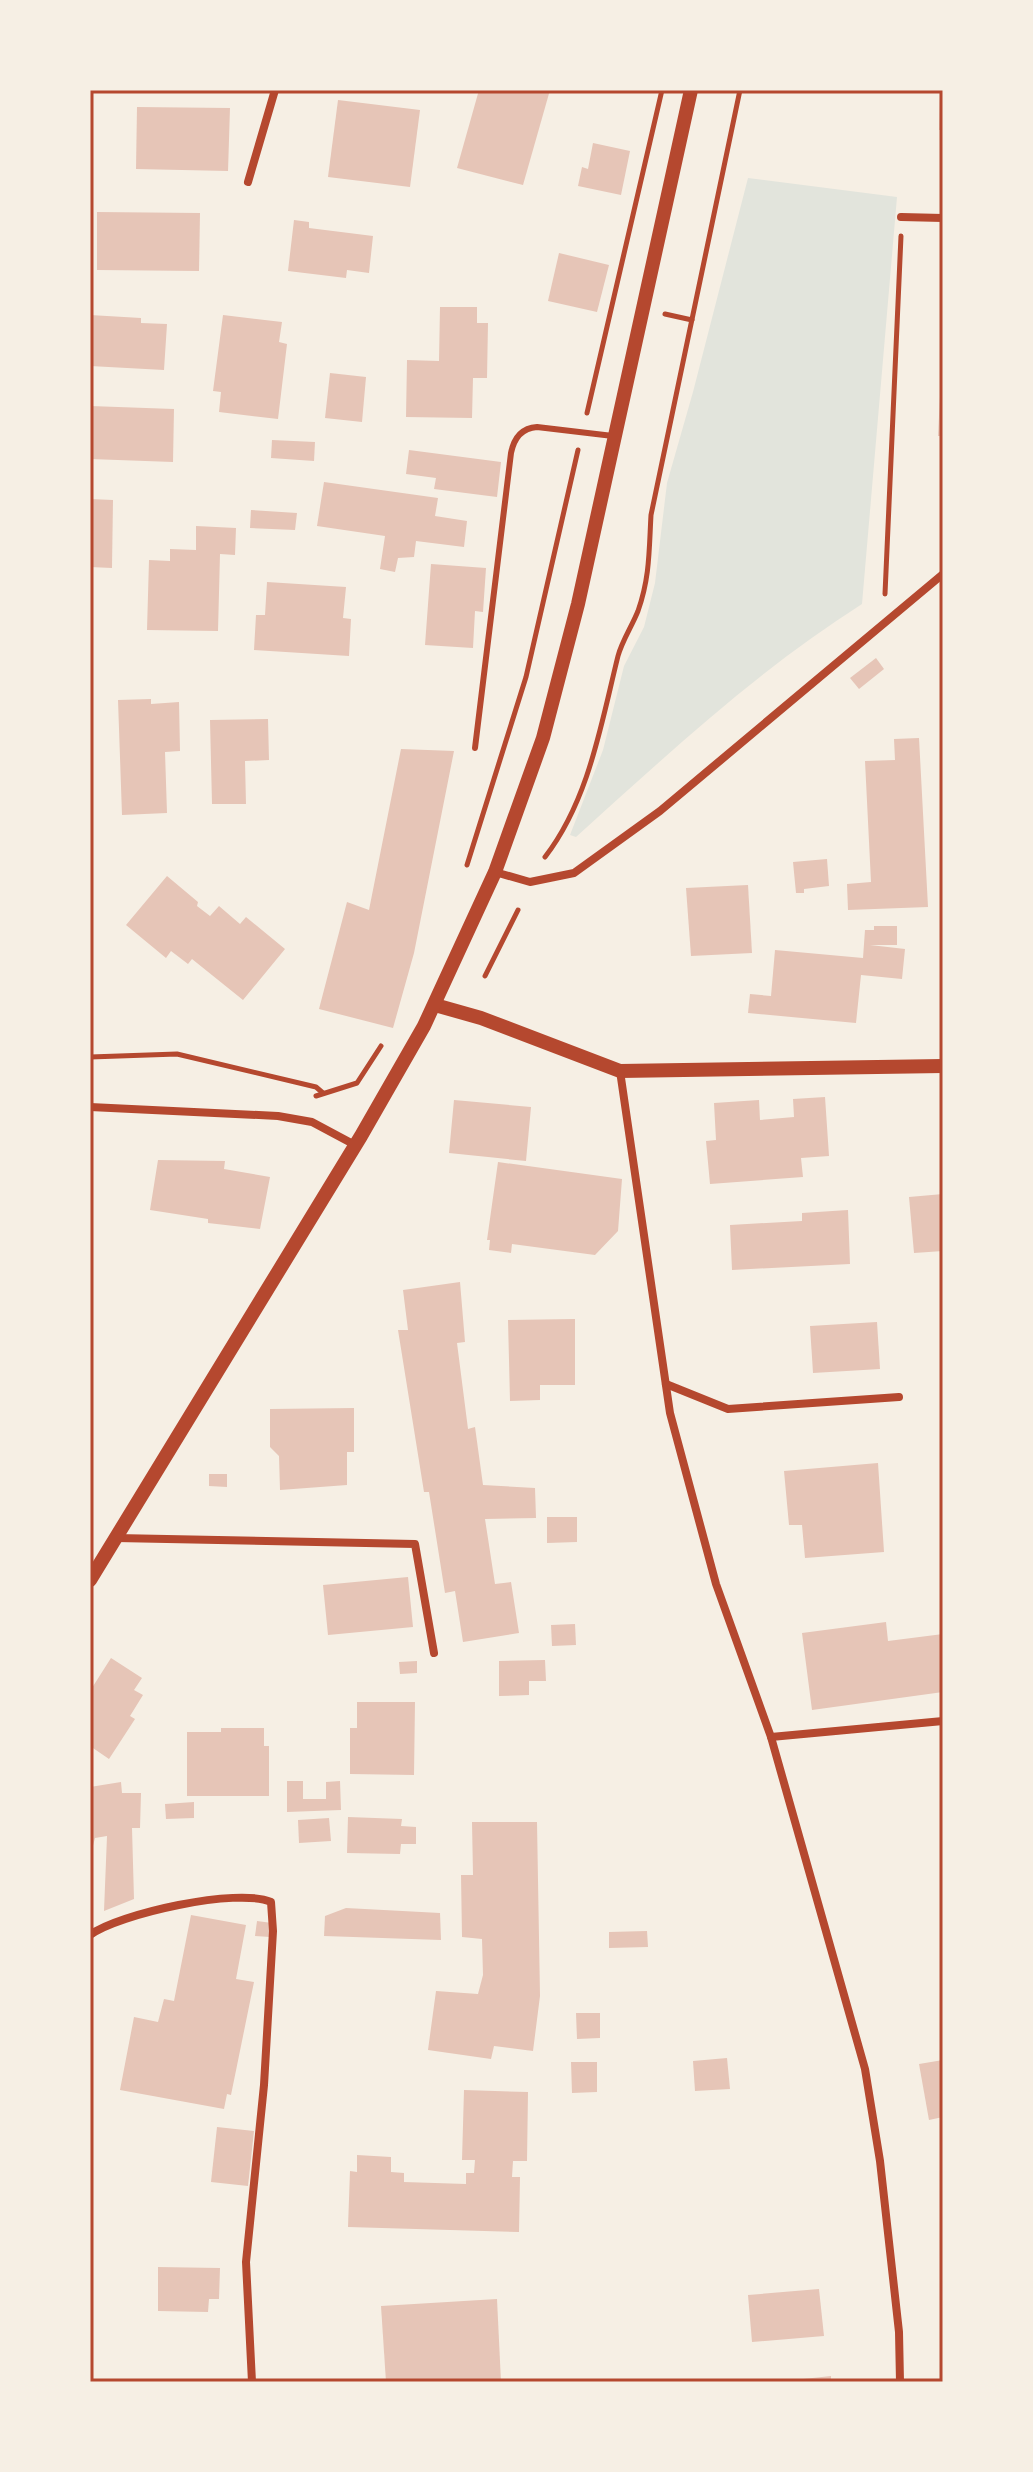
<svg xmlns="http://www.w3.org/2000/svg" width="1033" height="2472" font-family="Signika,sans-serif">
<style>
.green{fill:#e2e4dc}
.building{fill:#e6c5b7}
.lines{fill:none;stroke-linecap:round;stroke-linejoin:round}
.path{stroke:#b5482f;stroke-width:5}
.service{stroke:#b5482f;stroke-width:6}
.minor{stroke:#b5482f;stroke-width:8}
.tertiary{stroke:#b5482f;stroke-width:14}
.neatline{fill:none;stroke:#b5482f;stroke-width:3}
</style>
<rect width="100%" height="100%" fill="#f6efe4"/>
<path class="green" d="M748 178 897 197 862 604C758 670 668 754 576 837L570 835 603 750 624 666 644 627 655 583 667 483 693 392Z"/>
<g class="building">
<polygon points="479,90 550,90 523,185 457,168"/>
<polygon points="940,90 943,90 943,130 939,130"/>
<polygon points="338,100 420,110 410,187 328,177"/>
<polygon points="137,107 230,108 228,171 136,169"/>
<polygon points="593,143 630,151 621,195 578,186 582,167 588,169"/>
<polygon points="97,212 200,213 199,271 97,270"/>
<polygon points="294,220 309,222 309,228 373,236 369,273 347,270 346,278 288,271"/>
<polygon points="559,253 609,265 597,312 548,301"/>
<polygon points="440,307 477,307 477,323 488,323 487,378 473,378 472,418 406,417 407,360 439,361"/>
<polygon points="90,315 141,318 141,323 167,324 164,370 90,366"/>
<polygon points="223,315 282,322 279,342 287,344 278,419 219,412 221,392 213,391"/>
<polygon points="330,373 366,377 362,422 325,418"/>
<polygon points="941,377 943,377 943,436 938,436"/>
<polygon points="90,406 174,409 173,462 90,459"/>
<polygon points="272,440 315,442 314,461 271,458"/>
<polygon points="409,450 501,462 497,497 434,489 436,478 406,474"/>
<polygon points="324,482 438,498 435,516 467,521 464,547 416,541 414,557 398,558 395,572 380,569 385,536 317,526"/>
<polygon points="90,499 113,500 112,568 90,567"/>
<polygon points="251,510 297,513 295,530 250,528"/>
<polygon points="196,526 236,528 235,555 220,554 218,631 147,630 149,560 170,561 170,549 196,550"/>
<polygon points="431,564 486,568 483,612 475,611 473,648 425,645"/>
<polygon points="267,582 346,587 343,618 351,619 349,656 254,650 256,615 265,615"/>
<polygon points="876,658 884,669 859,689 850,678"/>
<polygon points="151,699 151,704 179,702 180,751 165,752 167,813 122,815 118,700"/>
<polygon points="268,719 269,760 245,761 246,804 212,804 210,720"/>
<polygon points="919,738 928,907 848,910 847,884 871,882 865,761 895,760 894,739"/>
<polygon points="401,749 454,751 414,953 393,1028 319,1009 347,902 369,910"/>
<polygon points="827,859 829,886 804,889 804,893 796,893 793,862"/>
<polygon points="167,876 198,902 197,906 210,916 219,906 240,924 246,917 285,949 243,1000 192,959 188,964 171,951 166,958 126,925"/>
<polygon points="748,885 752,953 691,956 686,888"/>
<polygon points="874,926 897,926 897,945 870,945 905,949 902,979 861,975 856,1023 748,1013 750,994 771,996 775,950 863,958 865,930 874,930"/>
<polygon points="825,1097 829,1156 801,1158 803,1177 710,1184 706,1141 716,1140 714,1103 759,1100 760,1120 794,1117 793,1099"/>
<polygon points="454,1100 531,1107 526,1161 449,1153"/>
<polygon points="158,1160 225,1161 224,1169 270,1177 260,1229 208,1223 208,1219 150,1210"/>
<polygon points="498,1162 622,1179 618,1231 595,1255 512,1244 511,1253 489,1250 490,1240 487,1240"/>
<polygon points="943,1194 943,1251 914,1253 909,1197"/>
<polygon points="848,1210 850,1264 732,1270 730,1225 802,1221 802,1213"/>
<polygon points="460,1282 465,1342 457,1343 468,1429 475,1427 483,1485 535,1488 536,1518 485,1519 495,1584 511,1582 519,1633 463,1642 455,1591 445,1593 429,1492 424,1492 398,1330 408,1330 403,1290"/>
<polygon points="575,1319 575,1385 540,1385 540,1400 510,1401 508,1320"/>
<polygon points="877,1322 880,1369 813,1373 810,1326"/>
<polygon points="354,1408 354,1452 347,1452 347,1485 280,1490 279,1456 270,1447 270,1409"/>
<polygon points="878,1463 884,1552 805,1558 802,1525 789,1525 784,1471"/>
<polygon points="209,1474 227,1474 227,1487 209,1486"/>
<polygon points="547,1517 577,1517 577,1542 547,1543"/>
<polygon points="408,1577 413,1627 328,1635 323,1585"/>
<polygon points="886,1622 888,1641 943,1634 943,1692 812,1710 802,1633"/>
<polygon points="575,1624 576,1645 552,1646 551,1625"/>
<polygon points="111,1658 142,1678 134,1690 143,1695 130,1716 135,1719 109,1759 90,1746 90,1691"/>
<polygon points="545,1660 546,1681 529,1681 529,1695 499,1696 499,1661"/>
<polygon points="417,1661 417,1673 400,1674 399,1662"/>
<polygon points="357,1702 415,1702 414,1775 350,1774 350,1728 357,1728"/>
<polygon points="221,1728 264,1728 264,1746 269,1746 269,1796 187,1796 187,1732 221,1732"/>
<polygon points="287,1781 303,1781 303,1799 326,1799 326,1782 340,1781 341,1810 287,1812"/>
<polygon points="121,1782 122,1793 141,1793 140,1828 132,1828 134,1899 104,1911 107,1836 95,1838 90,1857 90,1787"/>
<polygon points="194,1802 194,1818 166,1819 165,1804"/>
<polygon points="348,1817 402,1819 401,1826 416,1827 416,1844 401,1844 400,1854 347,1853"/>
<polygon points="329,1818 331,1841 299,1843 298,1820"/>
<polygon points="472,1822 537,1822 540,1996 533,2051 494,2046 491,2059 428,2050 436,1991 478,1994 483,1975 482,1939 462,1937 461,1875 473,1875"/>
<polygon points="346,1908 440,1913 441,1940 324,1936 325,1916"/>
<polygon points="191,1915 246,1925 236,1979 254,1982 231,2095 227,2094 224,2109 120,2090 134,2017 158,2022 164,1999 174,2001"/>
<polygon points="257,1921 272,1923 270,1937 255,1936"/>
<polygon points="647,1931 648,1947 609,1948 609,1932"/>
<polygon points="576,2013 600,2013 600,2038 577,2039"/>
<polygon points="727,2058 730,2089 695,2091 693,2061"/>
<polygon points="943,2060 943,2117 929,2120 919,2064"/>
<polygon points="571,2062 597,2062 597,2092 572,2093"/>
<polygon points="464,2090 528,2092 527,2161 513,2161 512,2177 520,2177 519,2232 348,2227 350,2171 357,2172 357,2155 391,2157 391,2172 404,2173 404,2182 466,2184 466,2173 474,2173 475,2160 462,2160"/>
<polygon points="217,2127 254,2131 248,2186 211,2182"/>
<polygon points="158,2267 220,2268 219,2299 209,2299 208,2312 158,2311"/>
<polygon points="819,2289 824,2336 752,2342 748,2295"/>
<polygon points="497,2299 501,2382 386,2382 381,2306"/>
<polygon points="831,2376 831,2382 794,2382 794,2380"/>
</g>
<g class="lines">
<g class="path">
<polyline points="665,314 692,320"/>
<polyline points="587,413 662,90"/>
<polyline points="885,594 901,236"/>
<path d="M545 857C589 800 601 724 618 656 622 641 632 626 638 611 650 577 649 550 651 515L740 90"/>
<polyline points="467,865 526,677 578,450"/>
<polyline points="485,976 518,910"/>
<polyline points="90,1057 177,1054 316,1087 323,1093"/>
<polyline points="316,1096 357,1083 381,1046"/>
</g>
<path class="service" d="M475 748 511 453C514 438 522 428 537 427L613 436"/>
<g class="minor">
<polyline points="248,182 275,90"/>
<polyline points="901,217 943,218"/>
<polyline points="495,872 530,882 574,873 660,811 943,574"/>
<polyline points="620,1071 670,1413 716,1584 771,1737 865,2069 880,2161 899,2332 900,2382"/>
<polyline points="90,1107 278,1116 312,1122 355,1145"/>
<polyline points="666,1384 728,1409 899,1397"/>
<polyline points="116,1538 415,1544 434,1653"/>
<polyline points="771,1737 943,1721"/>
<path d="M90 1935C118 1914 238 1887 271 1902L273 1931 264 2085 246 2262 252 2382"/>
</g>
<g class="tertiary">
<polyline points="435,1005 481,1018 620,1071 943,1066"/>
<polyline points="90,1580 361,1136 424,1026 495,872 543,738 578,604 691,90"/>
</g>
</g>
<rect width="1033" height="2472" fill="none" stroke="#f6efe4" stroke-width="184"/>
<rect x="92" y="92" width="849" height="2288" class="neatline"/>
</svg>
